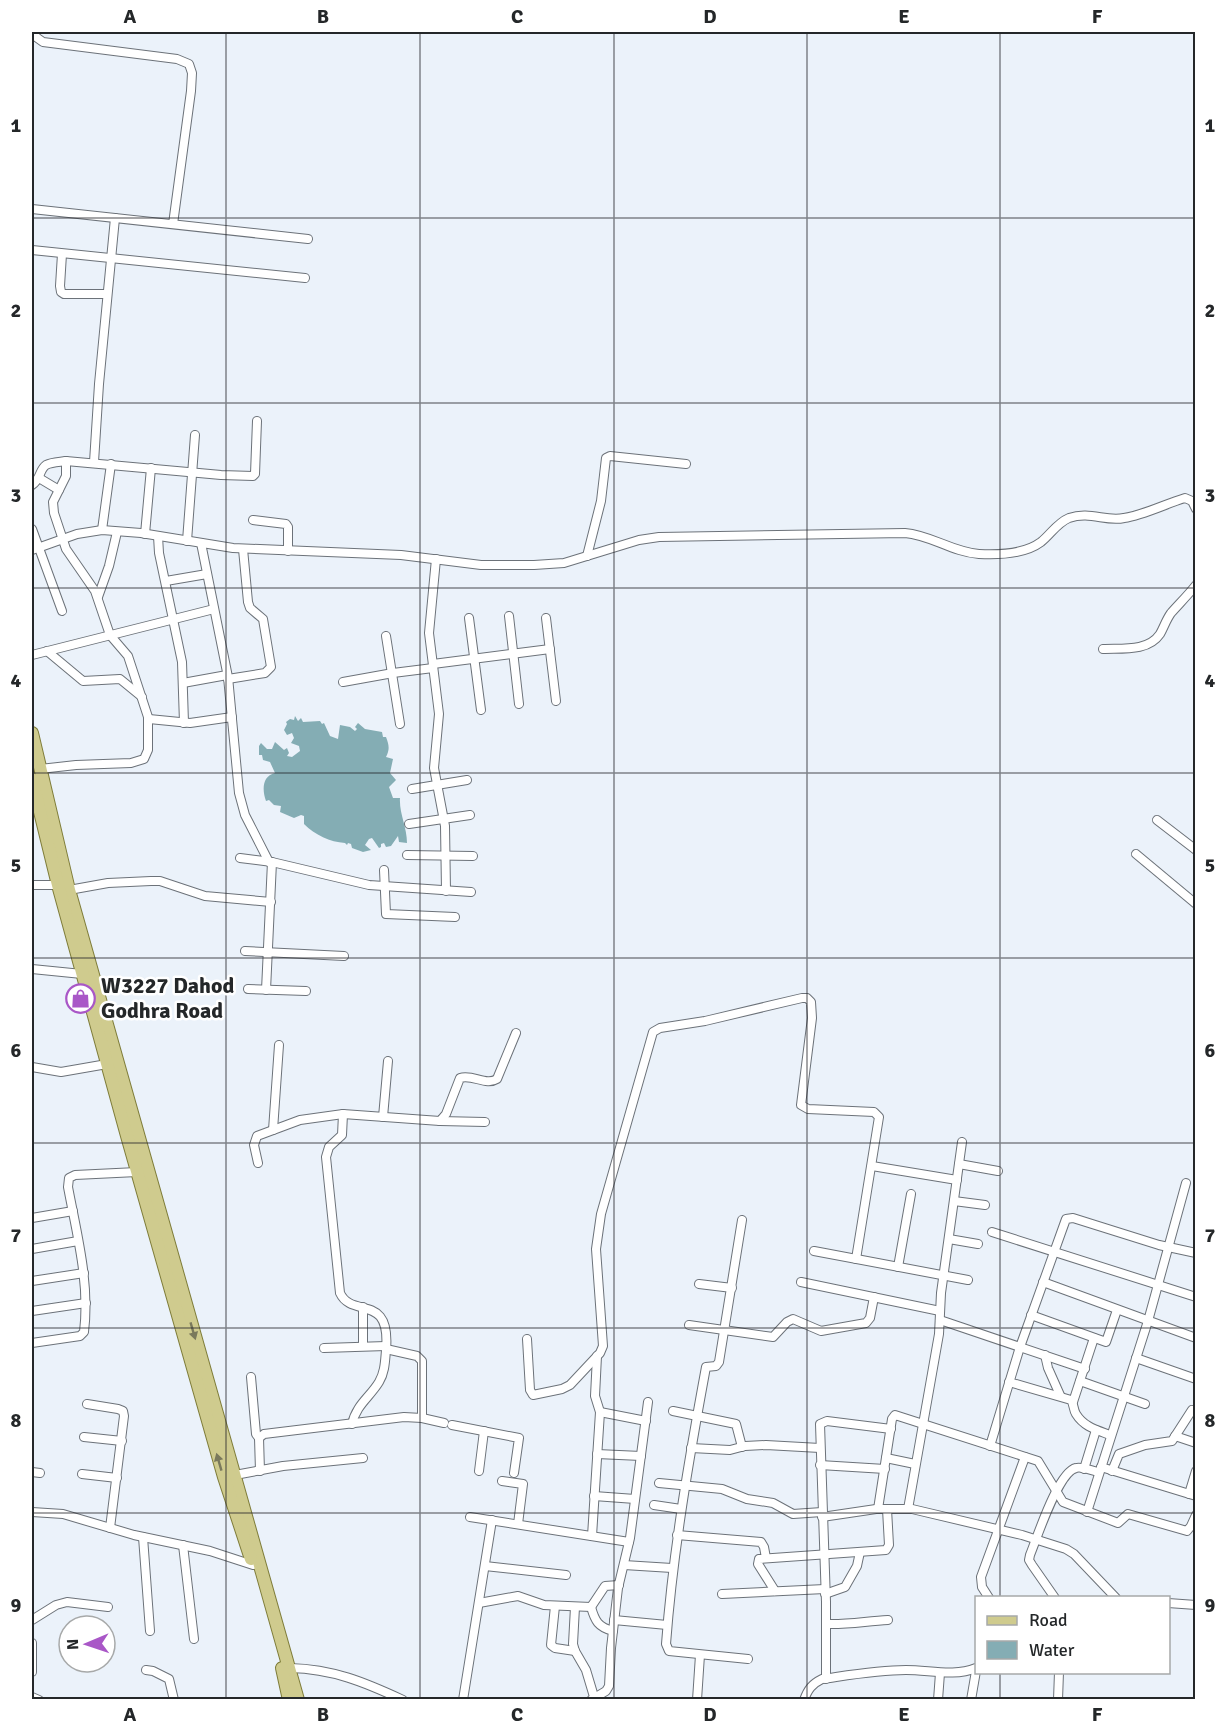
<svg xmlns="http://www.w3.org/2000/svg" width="1227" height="1731" font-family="Signika,sans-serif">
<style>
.water{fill:#84adb4}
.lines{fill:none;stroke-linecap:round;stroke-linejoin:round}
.minor-casing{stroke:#6c7279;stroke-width:10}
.primary-casing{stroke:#7e7c39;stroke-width:14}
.minor{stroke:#fff;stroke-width:8}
.primary{stroke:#cfcb8e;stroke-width:12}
.oneway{fill:#7a795c}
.grid{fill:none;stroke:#242729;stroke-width:1.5;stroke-opacity:0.55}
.labels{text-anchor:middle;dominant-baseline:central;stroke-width:5;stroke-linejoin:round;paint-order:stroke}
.poi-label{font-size:22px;font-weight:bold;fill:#242729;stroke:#fff;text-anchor:start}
.neatline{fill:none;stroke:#242729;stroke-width:2}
.grid-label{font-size:20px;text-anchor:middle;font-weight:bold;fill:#242729}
</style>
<rect width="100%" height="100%" fill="#ebf2fa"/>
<path class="water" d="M295 716 298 721 301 718 303 722 320 721 322 724 324 723 330 736 338 739 340 725 350 727 355 731 357 729 355 727 358 723 365 729 382 732 383 737H386C389 745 390 749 386 757L393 759 390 773 396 780 389 787 393 798H400C399 813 407 827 407 843L399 842 398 836 391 846 386 847 384 843 381 844V847L379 848 372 838 369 839 365 845 371 850 363 852 352 848 351 844 348 843 347 845 345 843C330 842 315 835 304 824V816L301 815 294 818 280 812 281 806 274 805 269 800 266 801C262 790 262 776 275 773L270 762 263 760 262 755H259V746L261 743 267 749H272L275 742 284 750 287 748 289 753 287 756 292 757 300 751 299 746 291 743 294 738 292 733 287 735 284 730 287 724 286 722 290 719 294 720Z"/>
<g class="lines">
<defs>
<g id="minor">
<polyline points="34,32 36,37 43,42 177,59 189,64 192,73 191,91 173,224"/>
<polyline points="32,209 308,239"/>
<polyline points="32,250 305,278"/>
<polyline points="62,254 60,286 61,292 64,294 107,294"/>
<polyline points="94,462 99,384 115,218"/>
<polyline points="39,478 59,490"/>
<path d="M32 485C41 479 39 470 46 465 51 462 60 462 66 461L221 475 253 476 255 474 257 421"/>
<polyline points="253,520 286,524 288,527 288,551"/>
<polyline points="32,529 62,611"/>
<polyline points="102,530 111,464"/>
<polyline points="145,534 151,468"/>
<polyline points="158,536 159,553 182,662 184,723"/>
<polyline points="187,541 195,435"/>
<polyline points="201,543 228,677 239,793 245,815 269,862"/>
<path d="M32 550 77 534 102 530 141 533 233 548 401 555 481 565H534L564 563 639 540 659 537 905 533C931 535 952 552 979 554 998 555 1025 554 1041 542 1051 534 1057 523 1069 518 1090 511 1106 522 1124 518 1144 515 1165 504 1185 498L1192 501 1196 509"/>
<polyline points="587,556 601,501 606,458 610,456 686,464"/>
<polyline points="436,559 429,633 439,714 434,768 445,826 446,891"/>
<polyline points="166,581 207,574"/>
<polyline points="98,597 109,566 117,532"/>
<polyline points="509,616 519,704"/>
<polyline points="469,618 481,710"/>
<polyline points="546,618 556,701"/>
<polyline points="386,636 400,724"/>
<path d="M1103 649C1121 648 1148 652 1160 634 1164 627 1166 620 1171 613 1179 604 1188 595 1196 585"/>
<polyline points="47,651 83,681 120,679 142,697"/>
<polyline points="32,655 214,609"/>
<polyline points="433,664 550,649"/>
<polyline points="228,679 265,673 271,667 263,619 250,608 248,602 243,549"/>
<polyline points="343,682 393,673 433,668"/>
<polyline points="183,683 227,675"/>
<polyline points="149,719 190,723 232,717"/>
<polyline points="40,769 76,765 131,763 144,759 148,750 148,717 128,656 110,635 95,591 66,549 54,513 53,502 66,476 66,461"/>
<polyline points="412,789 467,780"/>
<polyline points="1157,820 1196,850"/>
<polyline points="409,824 470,815"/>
<polyline points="1136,854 1196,904"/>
<polyline points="407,855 473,856"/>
<polyline points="240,858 272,862 369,885 471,892"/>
<polyline points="384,870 386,914 455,917"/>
<polyline points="32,885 58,885"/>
<polyline points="69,890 108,883 151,881 160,881 205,896 271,902"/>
<polyline points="245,951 344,956"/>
<polyline points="32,969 82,974"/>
<polyline points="248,989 306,991"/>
<polyline points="266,990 272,862"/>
<polyline points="32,1067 61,1072 107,1064"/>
<path d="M343 1114 342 1135 329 1147 326 1157 340 1293C352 1319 391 1292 386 1350 385 1361 385 1372 379 1382 370 1397 356 1405 352 1424"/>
<polyline points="383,1117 388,1061"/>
<polyline points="440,1121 485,1122"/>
<polyline points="273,1130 279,1045"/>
<path d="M258 1163 254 1145 257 1136 300 1120 343 1114 440 1121 446 1114 460 1078C473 1074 486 1086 497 1079L516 1033"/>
<polyline points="959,1164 998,1171"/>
<polyline points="872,1166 957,1180"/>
<polyline points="954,1201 985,1205"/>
<polyline points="32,1218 73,1211"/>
<path d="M742 1220 719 1362 716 1366 706 1367C689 1459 673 1551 666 1644L669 1651 748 1659"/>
<polyline points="992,1232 1196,1297"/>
<polyline points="949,1239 978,1244"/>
<polyline points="32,1249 78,1241"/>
<polyline points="814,1251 968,1280"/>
<polyline points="898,1267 911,1194"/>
<polyline points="32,1281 84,1273"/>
<polyline points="801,1282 940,1311"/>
<polyline points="1043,1282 1196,1338"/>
<polyline points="699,1284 732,1288"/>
<polyline points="32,1311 86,1303"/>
<polyline points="1031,1315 1106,1342 1117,1310"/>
<polyline points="940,1320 1085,1369"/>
<polyline points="689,1325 773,1337 787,1322 793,1319 821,1331 866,1323 870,1318 874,1297"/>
<polyline points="527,1339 530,1390 533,1395 562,1389 570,1385 600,1353 603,1346 596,1249 601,1214 653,1032 660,1028 705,1021 802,998 807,998 811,1002 812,1018 801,1105 808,1109 874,1112 879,1117 856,1259"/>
<path d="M32 1343 80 1336 84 1332C90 1283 77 1235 68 1187L69 1178 75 1175 137 1172"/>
<polyline points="363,1346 363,1307"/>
<polyline points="324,1348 386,1346"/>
<polyline points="386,1349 417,1356 422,1361 422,1418"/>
<polyline points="1045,1355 1048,1368 1060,1395"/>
<polyline points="1136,1358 1196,1379"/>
<polyline points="251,1377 256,1434 259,1438"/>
<polyline points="1080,1381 1145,1404"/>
<path d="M1009 1382 1071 1400C1074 1404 1073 1409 1076 1414 1084 1427 1097 1430 1110 1435"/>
<polyline points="1073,1402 1094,1338"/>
<polyline points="87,1404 118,1409 123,1411 124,1416 110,1528"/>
<polyline points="673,1411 736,1424 742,1447"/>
<polyline points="600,1412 646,1421"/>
<polyline points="452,1425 519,1438 514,1473"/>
<polyline points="1175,1436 1196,1443"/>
<polyline points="84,1437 122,1441"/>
<polyline points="990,1446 1020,1347 1066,1219 1073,1218 1159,1245 1196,1253"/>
<polyline points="691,1448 730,1450 745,1446 766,1445 820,1448"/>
<polyline points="597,1454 641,1456"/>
<polyline points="886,1458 915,1464"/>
<polyline points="820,1465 885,1469"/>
<polyline points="1101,1467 1196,1496"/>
<polyline points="1084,1469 1096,1430"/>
<polyline points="260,1471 259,1438 264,1434 404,1417 422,1418 444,1423"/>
<polyline points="479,1471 484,1431"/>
<polyline points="1112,1471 1119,1454 1145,1445 1172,1441 1192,1410"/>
<polyline points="32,1472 40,1473"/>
<polyline points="82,1474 117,1478"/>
<polyline points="235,1475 283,1466 363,1458"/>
<polyline points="502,1481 523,1484 518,1524"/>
<polyline points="659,1483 722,1489 747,1499 773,1503 793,1514 822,1512"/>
<polyline points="1189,1494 1196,1471"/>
<polyline points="594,1496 635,1499"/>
<polyline points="654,1505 681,1509"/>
<polyline points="878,1509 892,1419 895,1415 1038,1461 1063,1502 1118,1523 1128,1514 1187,1531 1191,1526 1196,1515"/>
<polyline points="908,1509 939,1334 941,1293 962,1142"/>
<polyline points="32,1512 63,1514 134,1535 210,1551 253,1565"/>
<polyline points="1087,1512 1148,1321 1186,1183"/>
<polyline points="470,1517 629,1542"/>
<polyline points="822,1517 876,1509 912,1509 1022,1535 1066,1549 1074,1554 1116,1598"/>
<polyline points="677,1535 761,1542 764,1547 766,1558"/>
<polyline points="592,1536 600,1412 595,1396 597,1356"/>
<polyline points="143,1537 150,1631"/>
<polyline points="183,1545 194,1639"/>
<polyline points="624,1565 672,1568"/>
<polyline points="485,1566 566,1575"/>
<polyline points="775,1591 758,1564 759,1559 886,1550 889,1545 887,1509"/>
<polyline points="722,1594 825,1589"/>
<polyline points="825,1594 845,1587 857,1566 860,1552"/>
<polyline points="989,1598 982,1587 981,1577 1025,1457"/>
<path d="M1055 1598 1032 1565 1029 1560 1030 1555C1037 1538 1058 1472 1076 1468 1082 1466 1092 1471 1099 1472"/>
<polyline points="479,1603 518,1596 544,1605 591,1607 605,1586 619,1585"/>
<polyline points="1168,1603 1196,1605"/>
<polyline points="555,1606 551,1645 555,1648 575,1651"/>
<polyline points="575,1607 573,1644 575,1651 586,1670 595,1700"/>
<path d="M591 1607C595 1621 598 1627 613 1631"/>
<polyline points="32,1620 56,1605 67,1602 108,1607"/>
<polyline points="614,1620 667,1625"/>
<path d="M826 1624C847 1625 867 1621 888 1620"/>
<polyline points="32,1643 32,1672"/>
<path d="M290 1668C333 1669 364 1682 403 1700"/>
<polyline points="146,1670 153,1671 169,1679 174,1700"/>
<polyline points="826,1679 826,1602 820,1424 827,1421 891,1429"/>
<polyline points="32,1697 39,1700"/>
<polyline points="463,1700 492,1520"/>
<polyline points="591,1700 606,1691 609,1686 611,1648 618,1588 630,1538 648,1402"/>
<polyline points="697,1700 700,1655"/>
<path d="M804 1700C808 1689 812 1684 822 1679 850 1675 878 1670 906 1670 930 1670 954 1677 976 1668"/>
<polyline points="938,1700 940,1673"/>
<polyline points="971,1700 976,1671"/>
<polyline points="1058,1700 1059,1672"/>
</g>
<g id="primary">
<polyline points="32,733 69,890 298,1700"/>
<polyline points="32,779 58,885 127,1136 224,1477 251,1559"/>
<polyline points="282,1668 289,1700"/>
</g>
</defs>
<use href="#minor" class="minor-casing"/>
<use href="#primary" class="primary-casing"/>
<use href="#minor" class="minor"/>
<use href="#primary" class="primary"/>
</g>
<defs><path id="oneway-solid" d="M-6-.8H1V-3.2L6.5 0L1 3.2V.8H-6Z" transform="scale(1.5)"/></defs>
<g class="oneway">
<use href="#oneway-solid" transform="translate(193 1331) rotate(74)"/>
<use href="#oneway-solid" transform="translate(219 1462) rotate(-106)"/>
</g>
<path class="grid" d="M226 32V1700M420 32V1700M614 32V1700M807 32V1700M1000 32V1598M32 218H1196M32 403H1196M32 588H1196M32 773H1196M32 958H1196M32 1143H1196M32 1328H1196M32 1513H1196M1000 1672V1700"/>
<defs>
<symbol id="shop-ring" viewBox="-11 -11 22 22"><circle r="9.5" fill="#fff" stroke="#a957c7" stroke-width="1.5"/><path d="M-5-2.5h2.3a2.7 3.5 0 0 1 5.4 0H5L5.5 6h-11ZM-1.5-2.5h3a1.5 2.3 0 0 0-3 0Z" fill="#a957c7"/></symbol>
</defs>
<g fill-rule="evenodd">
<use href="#shop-ring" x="64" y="982" width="33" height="33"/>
</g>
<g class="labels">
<g class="poi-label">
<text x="101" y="985">W3227 Dahod<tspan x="101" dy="25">Godhra Road</tspan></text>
</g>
</g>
<rect width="1227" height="1731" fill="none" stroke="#ffffff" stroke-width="66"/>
<rect x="975" y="1596" width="195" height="78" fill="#ffffff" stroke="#a7a9a9" stroke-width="1.5"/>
<rect x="987" y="1616" width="30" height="9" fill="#cfcb8e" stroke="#a7a9a9" stroke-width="1.5"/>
<text x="1029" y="1626" font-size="18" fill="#242729">Road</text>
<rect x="987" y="1641" width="30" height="18" fill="#84adb4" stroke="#a7a9a9" stroke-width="1.5"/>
<text x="1029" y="1656" font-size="18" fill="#242729">Water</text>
<g transform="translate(87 1644) rotate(268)"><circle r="28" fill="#ffffff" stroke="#a7a9a9" stroke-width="1.5"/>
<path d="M0-4.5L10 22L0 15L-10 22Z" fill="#a957c7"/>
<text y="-9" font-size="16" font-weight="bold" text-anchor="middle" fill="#242729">N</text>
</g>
<rect x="33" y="33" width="1161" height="1665" class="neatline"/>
<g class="grid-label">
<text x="130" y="23">A</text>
<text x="323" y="23">B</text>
<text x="517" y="23">C</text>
<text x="710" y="23">D</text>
<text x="904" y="23">E</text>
<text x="1097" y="23">F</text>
<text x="16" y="132">1</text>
<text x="1210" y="132">1</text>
<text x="16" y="317">2</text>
<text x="1210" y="317">2</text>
<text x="16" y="502">3</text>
<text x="1210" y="502">3</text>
<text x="16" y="687">4</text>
<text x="1210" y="687">4</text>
<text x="16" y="872">5</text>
<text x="1210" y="872">5</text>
<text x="16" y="1057">6</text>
<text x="1210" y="1057">6</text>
<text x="16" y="1242">7</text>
<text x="1210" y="1242">7</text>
<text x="16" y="1427">8</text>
<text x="1210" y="1427">8</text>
<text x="16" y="1612">9</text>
<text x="1210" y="1612">9</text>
<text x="130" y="1721">A</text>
<text x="323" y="1721">B</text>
<text x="517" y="1721">C</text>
<text x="710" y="1721">D</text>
<text x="904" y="1721">E</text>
<text x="1097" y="1721">F</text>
</g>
</svg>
